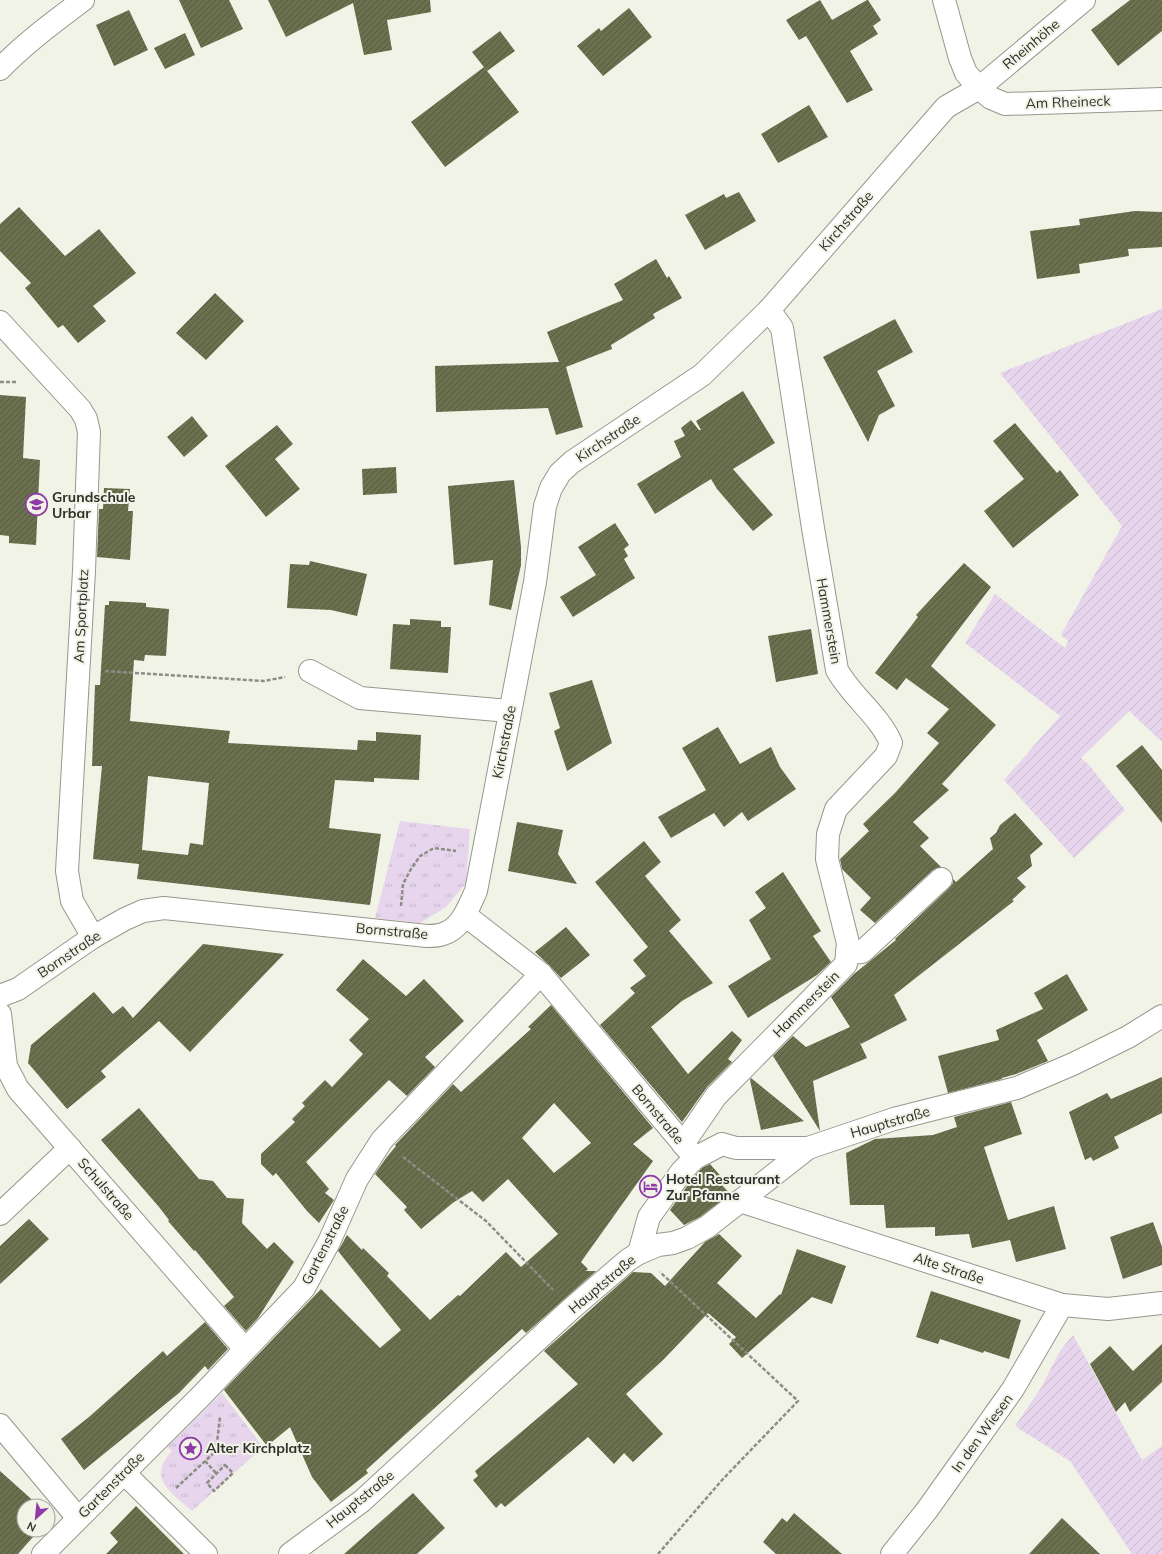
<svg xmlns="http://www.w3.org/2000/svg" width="1162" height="1554" font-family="Mulish,sans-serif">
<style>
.park{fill:url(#park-tufts)}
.garden{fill:url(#garden-furrows)}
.building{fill:url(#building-hatch);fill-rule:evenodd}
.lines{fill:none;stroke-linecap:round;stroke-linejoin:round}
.minor-casing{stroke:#96988d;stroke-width:24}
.path{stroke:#8c8d85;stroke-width:2.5;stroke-dasharray:4 2;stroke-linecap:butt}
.minor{stroke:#fff;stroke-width:22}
.labels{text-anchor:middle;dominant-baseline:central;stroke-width:4;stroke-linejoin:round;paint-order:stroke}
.street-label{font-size:14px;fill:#2e2f2b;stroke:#f1f3e6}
.poi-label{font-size:14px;font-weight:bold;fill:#2e2f2b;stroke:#f1f3e6;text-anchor:start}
</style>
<defs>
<pattern id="park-tufts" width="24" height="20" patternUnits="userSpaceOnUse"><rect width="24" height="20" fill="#e6d5ec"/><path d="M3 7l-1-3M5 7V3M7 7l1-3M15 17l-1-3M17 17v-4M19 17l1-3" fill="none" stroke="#c6b7cb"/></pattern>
<pattern id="garden-furrows" width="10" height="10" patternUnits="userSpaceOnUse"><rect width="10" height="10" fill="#e6d5ec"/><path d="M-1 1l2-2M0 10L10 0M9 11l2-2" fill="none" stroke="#c6b7cb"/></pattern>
<pattern id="building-hatch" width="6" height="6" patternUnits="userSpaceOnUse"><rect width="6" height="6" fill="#6b704e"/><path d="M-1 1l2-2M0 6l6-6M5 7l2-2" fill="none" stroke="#54583e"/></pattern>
</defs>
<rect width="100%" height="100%" fill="#f1f3e6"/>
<g class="park">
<polygon points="400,821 470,829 466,883 446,907 420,923 375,918"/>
<path d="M222 1393 263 1447 192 1511C172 1493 146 1478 172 1451L167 1447Z"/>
</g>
<g class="garden">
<polygon points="1162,309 1162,742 1129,711 1081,758 1089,765 1125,810 1074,858 1004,780 1060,716 965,643 995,594 1065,648 1068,641 1061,635 1122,526 1000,373"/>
<polygon points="1073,1335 1142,1460 1162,1446 1162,1554 1132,1554 1070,1461 1015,1426 1041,1388 1060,1351"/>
</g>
<g class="building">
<polygon points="179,0 229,0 243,29 201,48"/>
<polygon points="268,0 430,0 431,12 387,20 392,50 364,55 353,3 286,37"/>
<polygon points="820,0 832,20 867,0 868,0 881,20 873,26 878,34 850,51 873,90 847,103 806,36 799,40 786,20"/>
<polygon points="1130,0 1162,0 1162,31 1118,66 1091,30"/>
<polygon points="629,8 652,37 603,76 577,46 599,28 601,31"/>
<polygon points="129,10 148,50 114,66 96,25"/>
<polygon points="500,31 515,51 487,71 472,52"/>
<polygon points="185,33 195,55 165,69 154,48"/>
<polygon points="484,67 519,112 445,167 411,122"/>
<polygon points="809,105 828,137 778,163 761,134"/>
<polygon points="739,192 756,221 705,250 685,215 724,194 726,198"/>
<polygon points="19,207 65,256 99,229 136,273 93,306 106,321 78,343 63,325 58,328 25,288 31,283 0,251 0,224"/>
<polygon points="1135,211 1162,212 1162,247 1128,249 1129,256 1079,264 1080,273 1037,279 1030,231 1080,225 1079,219"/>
<polygon points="656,259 667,278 669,276 682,298 653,314 655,318 611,345 612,349 566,367 583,427 556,435 548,408 436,412 435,366 559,362 547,332 623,300 614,284"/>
<polygon points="215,293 244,321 206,360 176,333"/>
<polygon points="895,319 913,352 877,371 895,406 879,415 868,442 823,357"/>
<polygon points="743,391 775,443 733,469 773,515 753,531 717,489 711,479 655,514 637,484 681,457 674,441 685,436 681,428 691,420 699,430 701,430 696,421"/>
<polygon points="0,395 26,397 23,458 40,460 36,545 9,543 9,536 0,535"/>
<polygon points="192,416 208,436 184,457 167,437"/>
<polygon points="1015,423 1057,473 1060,470 1079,495 1013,548 984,511 1024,479 993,441"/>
<polygon points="277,425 293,444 275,459 300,489 266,517 225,466"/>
<polygon points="396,467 397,493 363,495 362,469"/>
<polygon points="514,480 521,547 521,565 511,610 489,605 493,560 454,565 448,486"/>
<polygon points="104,488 130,489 128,511 133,511 130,560 97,557 99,509 103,509"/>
<polygon points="615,523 629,545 624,549 628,556 624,559 635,578 573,617 560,597 596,575 578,547"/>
<polygon points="310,561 367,574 357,616 331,610 287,608 290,564 309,565"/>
<polygon points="964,563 991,587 931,666 996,725 942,784 949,790 913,822 929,838 920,846 941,867 933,870 875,923 860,910 871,898 842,869 840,859 869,831 863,824 895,793 939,743 927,733 949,709 906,678 897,690 875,673 918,617 916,615"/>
<path d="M109 601 146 603V607L169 609 166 656 145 655 144 661 134 660 130 721 230 731 228 743 357 750 358 740 376 741V732L421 735 419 780 374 778V782L335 780 329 828 381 834 370 905 137 879 139 864 93 859 102 766H92L95 685H100L105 605H109ZM148 776 209 783 203 845 190 843 188 855 142 850Z"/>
<polygon points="410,619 441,621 441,627 451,627 448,673 390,669 393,624 410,625"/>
<polygon points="811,629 818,674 776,682 768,636"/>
<polygon points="592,680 612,743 567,771 554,731 560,728 549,693"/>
<polygon points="718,727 740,764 771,747 780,767 796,789 748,821 742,812 724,827 714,813 671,838 658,817 706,790 682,748"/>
<polygon points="1142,745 1162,770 1162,823 1116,766"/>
<polygon points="1015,813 1043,844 1030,855 1032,866 1017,878 1026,887 1012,900 1014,901 894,995 907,1020 861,1044 859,1041 867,1058 813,1081 820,1131 773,1056 793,1036 806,1047 850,1027 831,997 854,974 896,940 895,939 949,888 953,883 953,879 956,882 993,849 990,838 996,833 1000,825"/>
<polygon points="517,822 563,830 558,854 577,884 508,871"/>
<polygon points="644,841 661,862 645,876 681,920 669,931 713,983 682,1001 651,1027 688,1074 732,1031 742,1040 728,1059 732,1062 707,1087 682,1122 600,1025 635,993 630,988 646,976 633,960 648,947 595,882"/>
<polygon points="783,872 821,931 813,936 831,962 817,975 748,1018 728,986 771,959 749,920 766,908 755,892"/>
<polygon points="566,927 590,955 561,978 550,966 535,952"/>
<polygon points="203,944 284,954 190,1052 159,1021 101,1071 106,1077 67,1109 28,1063 31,1045 94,992 113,1014 123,1006 133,1018"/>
<polygon points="363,959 406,996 424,979 464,1021 425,1057 435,1067 407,1096 389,1080 306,1162 329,1189 325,1193 334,1200 319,1223 307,1211 276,1173 273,1176 261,1164 261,1154 295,1122 292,1119 305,1106 302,1103 325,1080 332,1087 363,1054 349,1040 369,1019 336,990"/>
<polygon points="1067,974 1088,1010 1037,1040 1048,1061 1016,1074 1002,1078 1002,1079 948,1093 938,1056 999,1040 996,1030 1043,1009 1034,993"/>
<path d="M551 1005 653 1128 633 1144 653 1161 581 1262 588 1269 586 1271H596L526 1333 522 1329 366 1470 368 1473 331 1502 312 1477 290 1427 267 1446 224 1390 321 1289 380 1348 401 1330 338 1251 347 1235 362 1250 363 1248 389 1273 387 1276 430 1320 458 1295 460 1296 506 1252 521 1267 558 1234 508 1179 483 1202 472 1191 454 1202 421 1229 404 1210 407 1207 375 1174 386 1158 396 1146 395 1145 453 1084 461 1092 531 1029 528 1027ZM554 1103 591 1143 554 1173 522 1138Z"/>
<polygon points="1162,1077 1162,1113 1114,1137 1119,1148 1093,1161 1091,1157 1085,1160 1069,1112 1107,1093 1111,1099"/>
<polygon points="751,1078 804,1121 761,1130 750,1080"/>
<polygon points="1011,1102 1022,1134 984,1147 1008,1220 1054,1206 1066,1249 1016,1262 1010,1240 972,1248 969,1234 935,1236 935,1227 886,1228 884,1205 850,1205 846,1153 875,1139 933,1135 957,1127 954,1117"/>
<polygon points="139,1108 199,1179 213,1181 227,1198 244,1199 242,1223 267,1249 274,1242 294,1262 258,1318 246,1331 224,1306 234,1297 195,1250 194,1251 168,1221 169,1220 159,1207 101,1140"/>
<polygon points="710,1164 725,1181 722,1185 730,1194 700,1217 684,1225 670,1210 692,1179 702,1168"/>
<polygon points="29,1219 49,1239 0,1284 0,1246"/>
<polygon points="1153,1222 1162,1247 1162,1265 1123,1279 1110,1237"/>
<polygon points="719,1234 742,1256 717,1283 756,1318 780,1294 781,1295 797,1249 846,1266 832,1304 812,1297 742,1358 729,1344 736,1337 708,1313 663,1360 626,1394 663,1434 633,1462 624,1453 614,1464 588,1437 505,1507 501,1503 496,1508 473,1480 478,1476 475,1471 578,1384 544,1351 633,1272 651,1273 665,1286 705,1242"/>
<polygon points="931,1291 1021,1320 1009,1359 984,1351 983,1353 940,1339 938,1344 916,1337"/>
<polygon points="205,1322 228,1349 208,1370 205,1366 179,1393 84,1470 61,1439 89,1417 163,1351 167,1356"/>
<polygon points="1162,1344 1162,1382 1130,1412 1125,1402 1116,1412 1090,1364 1110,1346 1133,1371"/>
<polygon points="0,1471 38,1505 24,1506 24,1520 19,1525 33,1537 18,1554 0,1554"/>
<polygon points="413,1493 445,1528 417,1554 344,1554"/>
<polygon points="136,1506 184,1554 106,1554 118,1542 110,1533"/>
<polygon points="794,1513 842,1554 776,1554 763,1542 782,1518 787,1522"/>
<polygon points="1062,1518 1100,1554 1029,1554"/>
</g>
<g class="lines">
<defs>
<g id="minor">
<polyline points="944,0 960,58 966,73 979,88 991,98 1005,104 1162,99"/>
<path d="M0 69C25 43 54 22 83 0"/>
<polyline points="0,322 80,409 86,419 89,432 84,571 67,871 72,901 93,937"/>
<polyline points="310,671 360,698 509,711"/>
<polyline points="465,915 541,974 695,1158"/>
<polyline points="847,953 862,952 941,879"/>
<path d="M0 996 18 989 93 937 125 919 143 911 164 908 427 936C432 936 438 936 443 934 462 928 468 908 476 891L535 582 545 506 551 488 560 473 572 462 702 375 769 310 946 107 979 88 1084 0"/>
<polyline points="0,1014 6,1066 18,1089 245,1349"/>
<path d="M683 1144 716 1096 846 964 848 943 827 859 828 834 836 809 886 756 891 743C879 715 852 697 837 670L813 528 782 328 769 310"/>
<polyline points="740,1201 1062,1305 1108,1309 1162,1303"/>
<polyline points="0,1214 70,1148"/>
<polyline points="639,1253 649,1217 682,1171 695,1158 722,1144 736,1148 808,1148"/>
<polyline points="0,1425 78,1518"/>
<polyline points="124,1473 206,1554"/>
<polyline points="43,1554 202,1395 304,1288 329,1242 357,1179 382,1140 541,974"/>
<polyline points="290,1554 362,1501 571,1309 628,1260 639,1253 658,1245 673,1243 687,1238 707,1227 808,1148 894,1119 1017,1088 1073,1064 1128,1037 1162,1016"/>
<polyline points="892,1554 927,1510 1013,1389 1062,1305"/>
</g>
</defs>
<use href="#minor" class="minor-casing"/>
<g class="path">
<polyline points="0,382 18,382"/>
<polyline points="105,671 264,681 285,677"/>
<polyline points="401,906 403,884 411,869 420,856 434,848 456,851"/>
<polyline points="403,1157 486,1221 553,1290"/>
<polyline points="205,1461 216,1473"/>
<polygon points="225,1465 233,1473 214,1491 207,1483"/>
<polyline points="176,1488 216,1451 220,1417"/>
<polyline points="658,1554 723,1479 798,1401 660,1272"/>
</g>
<use href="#minor" class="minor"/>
</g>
<defs>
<symbol id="school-ring" viewBox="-11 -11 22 22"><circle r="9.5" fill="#f1f3e6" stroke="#8e3aa7" stroke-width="1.5"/><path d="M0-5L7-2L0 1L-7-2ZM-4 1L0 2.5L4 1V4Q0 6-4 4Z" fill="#8e3aa7"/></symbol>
<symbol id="hotel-ring" viewBox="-11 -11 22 22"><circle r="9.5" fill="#f1f3e6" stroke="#8e3aa7" stroke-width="1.5"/><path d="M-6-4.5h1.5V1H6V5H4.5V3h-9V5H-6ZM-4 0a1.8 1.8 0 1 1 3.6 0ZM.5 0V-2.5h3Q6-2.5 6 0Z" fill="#8e3aa7"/></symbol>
<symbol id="sight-ring" viewBox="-11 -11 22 22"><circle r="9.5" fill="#f1f3e6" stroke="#8e3aa7" stroke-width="1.5"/><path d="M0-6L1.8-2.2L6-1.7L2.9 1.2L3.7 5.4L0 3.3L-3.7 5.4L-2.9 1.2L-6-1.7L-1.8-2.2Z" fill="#8e3aa7"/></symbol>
</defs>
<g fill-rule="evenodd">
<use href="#school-ring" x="24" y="492" width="25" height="25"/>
<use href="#hotel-ring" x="638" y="1174" width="25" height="25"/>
<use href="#sight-ring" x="178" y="1436" width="25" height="25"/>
</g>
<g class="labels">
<g class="street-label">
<text transform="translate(1031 44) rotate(-40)">Rheinhöhe</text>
<text transform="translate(1068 102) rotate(-2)">Am Rheineck</text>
<text transform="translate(846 221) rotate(-49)">Kirchstraße</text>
<text transform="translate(608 438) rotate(-34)">Kirchstraße</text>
<text transform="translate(81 616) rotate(-87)">Am Sportplatz</text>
<text transform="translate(829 621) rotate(80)">Hammerstein</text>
<text transform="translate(504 742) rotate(-79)">Kirchstraße</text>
<text transform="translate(392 931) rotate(5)">Bornstraße</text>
<text transform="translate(69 954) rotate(-34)">Bornstraße</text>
<text transform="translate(806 1004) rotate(-45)">Hammerstein</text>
<text transform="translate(658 1114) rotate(50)">Bornstraße</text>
<text transform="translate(890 1122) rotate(-16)">Hauptstraße</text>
<text transform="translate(106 1189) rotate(49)">Schulstraße</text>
<text transform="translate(325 1245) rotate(-63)">Gartenstraße</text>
<text transform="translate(949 1268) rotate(18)">Alte Straße</text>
<text transform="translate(602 1284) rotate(-40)">Hauptstraße</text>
<text transform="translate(982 1433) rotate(-54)">In den Wiesen</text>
<text transform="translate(111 1485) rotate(-45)">Gartenstraße</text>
<text transform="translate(360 1499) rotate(-39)">Hauptstraße</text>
</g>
<g class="poi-label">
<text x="52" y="497">Grundschule<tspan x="52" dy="16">Urbar</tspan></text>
<text x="666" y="1179">Hotel Restaurant<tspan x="666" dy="16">Zur Pfanne</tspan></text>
<text x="206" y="1448">Alter Kirchplatz</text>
</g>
</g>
<g transform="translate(36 1518) rotate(207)"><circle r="19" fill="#f1f3e6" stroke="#a3a59b"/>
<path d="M0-3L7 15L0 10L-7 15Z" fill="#8e3aa7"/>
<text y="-6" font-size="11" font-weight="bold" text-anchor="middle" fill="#2e2f2b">N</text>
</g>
</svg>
